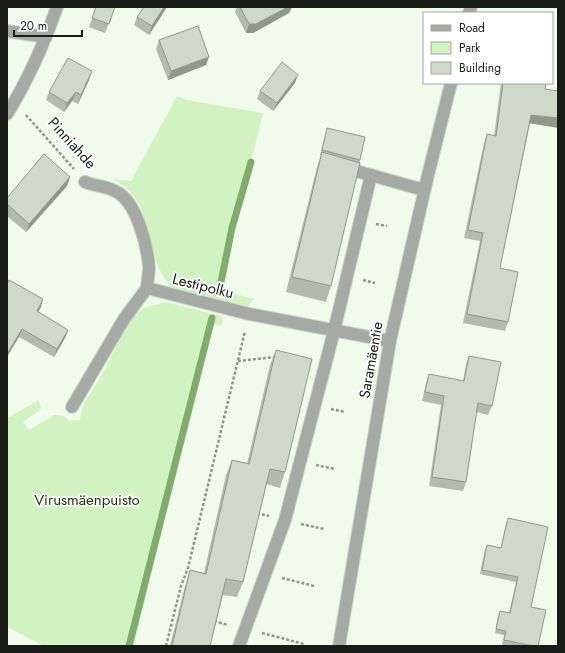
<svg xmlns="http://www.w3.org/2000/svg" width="565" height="653" font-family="Jost,sans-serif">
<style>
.green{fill:#d0f3c1}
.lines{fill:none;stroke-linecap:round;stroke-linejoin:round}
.stream{stroke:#80ad6c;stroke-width:7}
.service-casing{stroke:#cdd7c9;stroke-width:14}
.minor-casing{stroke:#cdd7c9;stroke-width:14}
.path{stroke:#8e968a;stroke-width:2.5;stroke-dasharray:3 2;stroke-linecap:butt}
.service{stroke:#a6aaa4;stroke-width:12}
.minor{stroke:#a6aaa4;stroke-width:12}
.wall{fill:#b1bbae}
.shaded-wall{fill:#90988d}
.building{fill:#ced9ca;stroke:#90988d}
.labels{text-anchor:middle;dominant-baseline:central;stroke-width:3.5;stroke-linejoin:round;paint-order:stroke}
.street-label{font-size:15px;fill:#181c16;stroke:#fff}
.park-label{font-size:15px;fill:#183607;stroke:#fff}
</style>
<rect width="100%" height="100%" fill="#f0fbeb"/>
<g class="green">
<path d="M177 96 187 100 263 113 220 290 254 299 245 310C227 305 187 297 173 287 165 281 161 273 157 264 144 229 150 198 112 179L131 181Z"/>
<polygon points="166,302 221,316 223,320 221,326 212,324 134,646 44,646 7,627 7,418 39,400 41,409 23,422 29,430 54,415 63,416 70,421 80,420 82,407 103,373 127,324 143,308"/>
</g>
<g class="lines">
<g class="stream">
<polyline points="220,287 232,228 251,162"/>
<polyline points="129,646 212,318"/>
</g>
<defs>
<g id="service">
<polyline points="342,167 424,190"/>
<polyline points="239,646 285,520 334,331 371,175"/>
</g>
<g id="minor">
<polyline points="469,13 471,7"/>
<polyline points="7,31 46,37"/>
<path d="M7 114C28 80 44 44 57 7"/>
<path d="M85 182C95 186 107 186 117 192 137 203 147 245 149 267 149 274 147 282 147 288"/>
<polyline points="72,407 124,319 147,288 249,314 390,341"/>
<polyline points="339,646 390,341 428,175 451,83"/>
</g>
</defs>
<use href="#service" class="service-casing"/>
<use href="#minor" class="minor-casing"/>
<g class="path">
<polyline points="26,115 74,169"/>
<polyline points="376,224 387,226"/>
<polyline points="363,280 375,283"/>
<polyline points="238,361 275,357"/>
<polyline points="331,409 345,412"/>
<polyline points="316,465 335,469"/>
<polyline points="257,513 269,516"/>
<polyline points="301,524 324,529"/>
<polyline points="282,578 314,586"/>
<polyline points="214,621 228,625"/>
<polyline points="262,633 304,644"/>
<polyline points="166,646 181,586 188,568 245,331"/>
</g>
<use href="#service" class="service"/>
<use href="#minor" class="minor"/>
</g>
<g class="wall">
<polygon points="96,7 115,7 105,33 89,27"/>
<polygon points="167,7 149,35 134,25 137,17"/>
<polygon points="237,7 292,7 289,13 253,33 246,33 235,12"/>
<polygon points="159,40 206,65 168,80 156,49"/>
<polygon points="89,80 78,104 72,101 64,112 46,100 49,92"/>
<polygon points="295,83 273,111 257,99 260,91"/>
<polygon points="501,83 546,83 530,124 500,268 508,322 505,331 463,323 480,241 464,238 484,143 487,134 494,136"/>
<polygon points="327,128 360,160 331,286 326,302 286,292 317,167 321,155 320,155"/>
<polygon points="70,177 67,186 26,232 7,216 7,198"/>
<polygon points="9,280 41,307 38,312 68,330 65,338 54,357 19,337"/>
<polygon points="276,350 285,472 280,488 266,484 243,582 237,597 223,595 210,646 170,646 185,586 190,570 204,573 226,475 232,460 247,464 270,365"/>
<polygon points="469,356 492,406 488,415 476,412 466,482 463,491 429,486 441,405 422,401 426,383 429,374 463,381 466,364"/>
<polygon points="508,518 531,607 538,646 509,646 502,645 504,635 495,633 498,616 500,611 509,613 516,582 480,574 485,549 487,545 501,548 506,523"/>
</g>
<g class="shaded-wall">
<polygon points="164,7 167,7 149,35 152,26"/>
<polygon points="288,7 292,7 289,13 253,33 246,33 249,24"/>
<polygon points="209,57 206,65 168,80 171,71"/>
<polygon points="92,71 89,80 78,104 81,95"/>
<polygon points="298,75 295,83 273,111 277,103"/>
<polygon points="76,92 72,101 64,112 67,103"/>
<polygon points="531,115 558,118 558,128 528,123"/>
<polygon points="70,177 67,186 26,232 29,224"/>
<polygon points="43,299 41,307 34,319 37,311"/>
<polygon points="22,329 19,337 7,357 7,354"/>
<polygon points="68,330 65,338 54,357 57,349"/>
</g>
<g class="building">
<polygon points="96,7 115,7 109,24 92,18"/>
<polygon points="144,7 164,7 152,26 137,17"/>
<polygon points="240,7 288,7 256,24 249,24"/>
<polygon points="198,26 209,57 171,71 159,40"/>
<polygon points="68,58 92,71 81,95 76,92 67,103 49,92"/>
<polygon points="282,62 298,75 277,103 260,91"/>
<polygon points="503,83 546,83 545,89 558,91 558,118 531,115 500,268 518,272 508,322 467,314 483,233 468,230 487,134 496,136"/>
<polygon points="327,128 365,137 360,160 322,150"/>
<polygon points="322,152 360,163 331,286 292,277"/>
<polygon points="44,154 70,177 29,224 7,204 7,198"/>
<polygon points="9,280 43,299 37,311 68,330 57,349 22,329 7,354 7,284"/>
<polygon points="276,350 312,359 285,472 270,469 243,582 226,579 210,646 172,646 190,570 206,574 232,460 249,464"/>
<polygon points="469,356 501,362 492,406 478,403 466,482 432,477 444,396 425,392 429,374 464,381"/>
<polygon points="508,518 548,527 531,607 546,610 538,646 533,646 504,640 506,631 496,629 500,611 510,613 518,577 482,570 487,545 501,548"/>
</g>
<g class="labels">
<g class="street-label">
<text transform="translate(72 143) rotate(48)">Pinniahde</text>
<text transform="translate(203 286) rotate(14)">Lestipolku</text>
<text transform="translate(371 360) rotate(-80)">Saramäentie</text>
</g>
<g class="park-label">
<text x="87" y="500">Virusmäenpuisto</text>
</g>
</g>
<rect width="565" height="653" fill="none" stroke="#181c16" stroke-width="16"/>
<rect x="423" y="12" width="130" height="72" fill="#ffffff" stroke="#a3a4a2"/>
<rect x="431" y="25" width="20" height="6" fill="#a6aaa4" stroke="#a3a4a2"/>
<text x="459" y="32" font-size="12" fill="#181c16">Road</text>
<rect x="431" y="42" width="20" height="12" fill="#d0f3c1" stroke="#a3a4a2"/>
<text x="459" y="52" font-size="12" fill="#181c16">Park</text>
<rect x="431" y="62" width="20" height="12" fill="#ced9ca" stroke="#a3a4a2"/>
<text x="459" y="72" font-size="12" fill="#181c16">Building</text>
<path d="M14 30v6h68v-6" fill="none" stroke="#181c16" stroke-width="2"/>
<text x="20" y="30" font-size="12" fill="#181c16" stroke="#ffffff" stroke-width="3" paint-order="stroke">20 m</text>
</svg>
